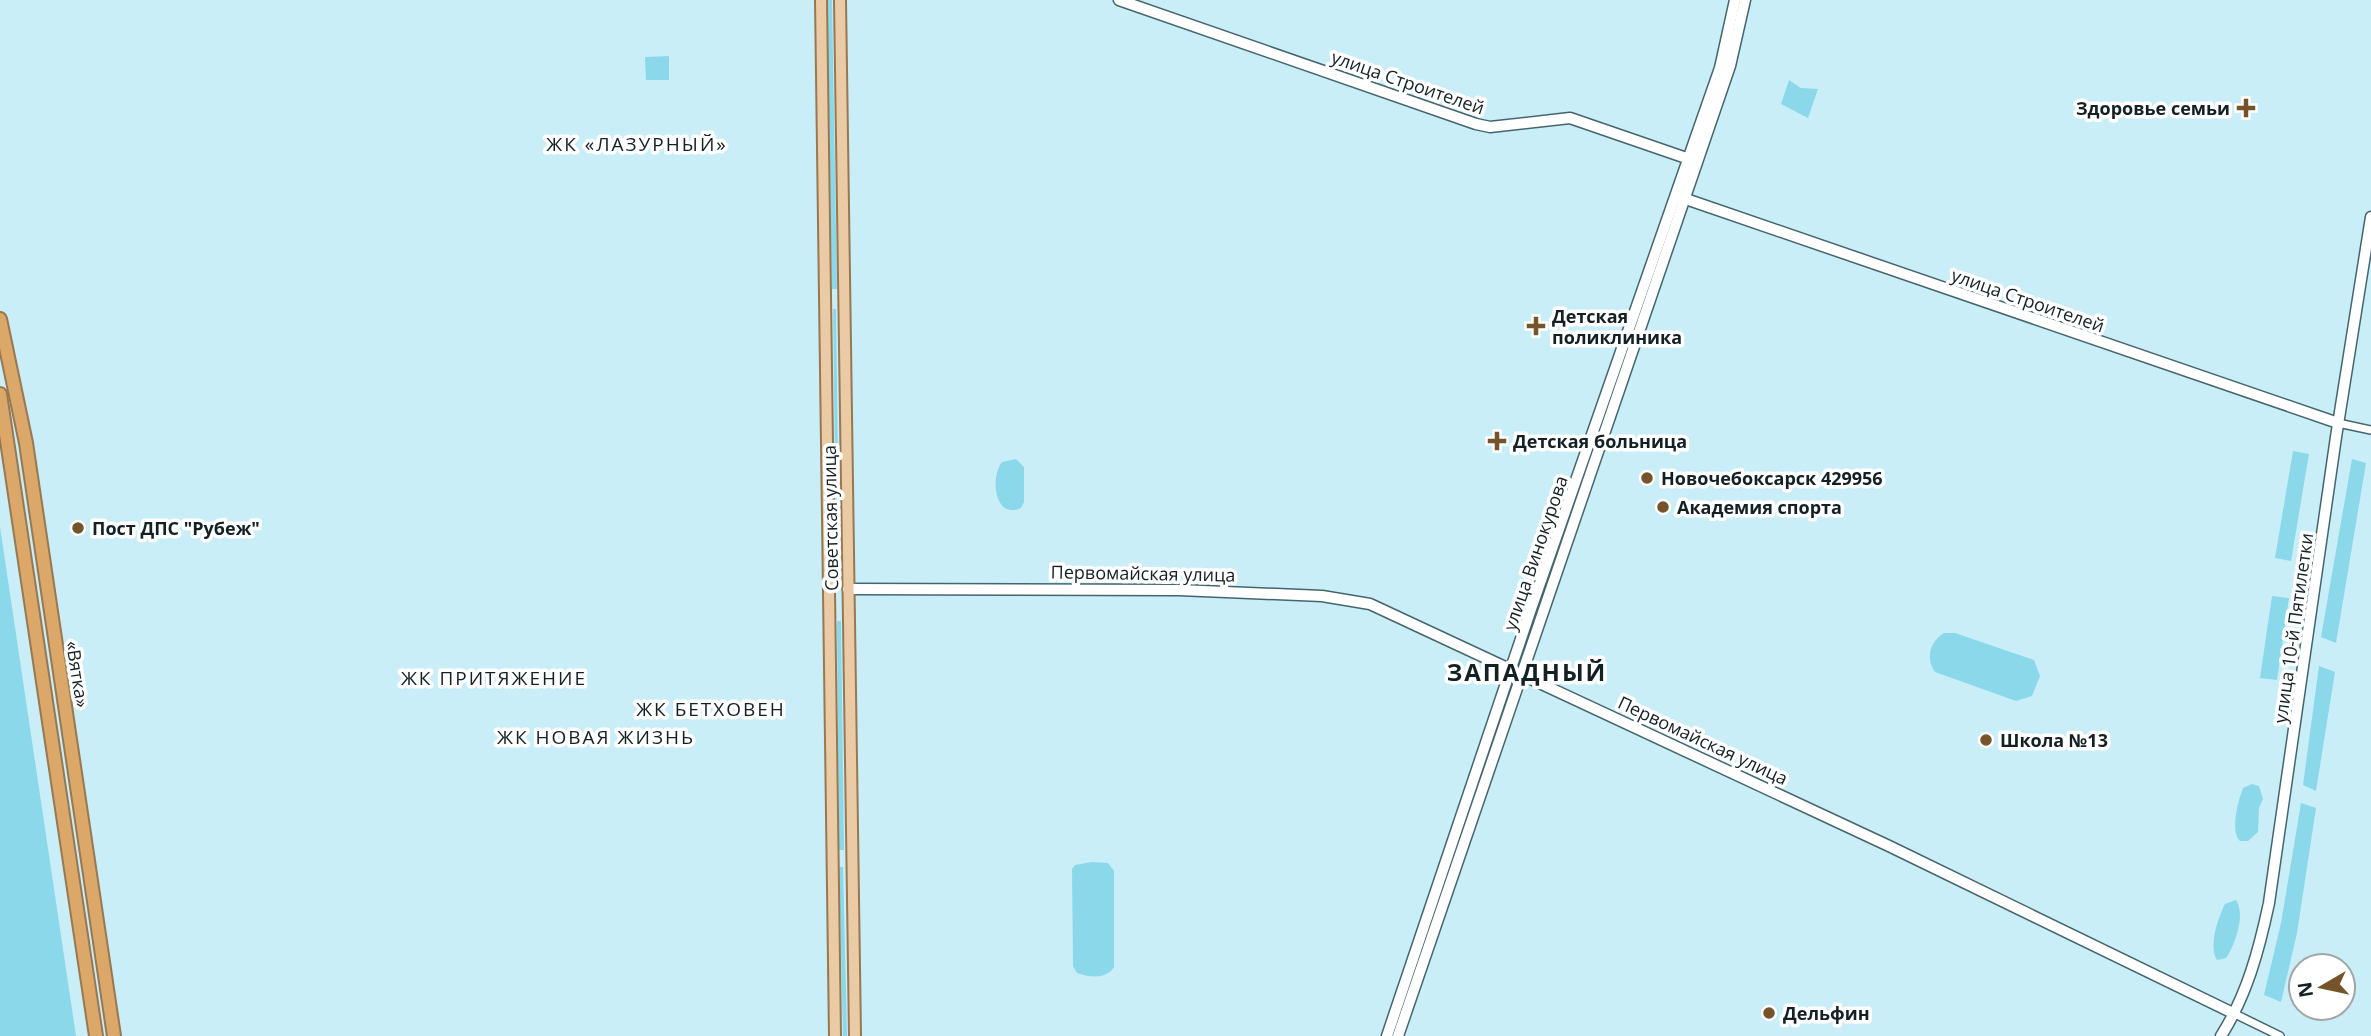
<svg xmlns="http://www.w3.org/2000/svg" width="2371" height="1036" font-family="'Open Sans',sans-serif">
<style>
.green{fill:#8cd8eb}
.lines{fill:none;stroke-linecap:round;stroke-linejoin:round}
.street-casing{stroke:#45656e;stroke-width:10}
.secondary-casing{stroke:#45656e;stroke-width:13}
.primary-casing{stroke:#967852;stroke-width:14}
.highway-casing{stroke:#967852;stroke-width:16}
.street{stroke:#fff;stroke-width:7}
.secondary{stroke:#fff;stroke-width:10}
.primary{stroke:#eacba6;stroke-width:10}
.highway{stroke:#dca86a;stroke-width:12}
.poi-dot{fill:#75542b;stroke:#fff;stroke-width:2.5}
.labels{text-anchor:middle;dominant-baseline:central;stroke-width:7;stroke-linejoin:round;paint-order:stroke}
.street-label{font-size:18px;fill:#132024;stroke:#fff}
.poi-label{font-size:18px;font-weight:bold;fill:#132024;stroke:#fff;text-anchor:start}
.neighbourhood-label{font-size:19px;letter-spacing:2px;fill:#132024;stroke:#fff}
.district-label{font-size:24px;font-weight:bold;letter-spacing:2px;fill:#132024;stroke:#fff}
</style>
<rect width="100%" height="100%" fill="#c9eef7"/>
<g class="green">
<polygon points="827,0 832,0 837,289 832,289"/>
<polygon points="669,56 669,80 646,80 645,57"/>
<polygon points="1789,80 1801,88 1818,89 1808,118 1781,104"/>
<polygon points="833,309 836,309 839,542 836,542"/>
<polygon points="2293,451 2309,454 2291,561 2275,558"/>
<path d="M1016 459 1024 467V502L1021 508C994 520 990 477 1002 462Z"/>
<polygon points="2352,459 2366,463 2336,643 2321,637"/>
<polygon points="0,527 76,1036 0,1036"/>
<polygon points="2272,596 2289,598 2277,680 2260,678"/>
<polygon points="837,621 841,621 844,850 839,850"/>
<path d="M1944 633H1955L2034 660 2040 676 2032 696 2016 701 1935 672C1925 658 1930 642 1944 633Z"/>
<polygon points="2319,666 2335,672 2316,791 2303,785"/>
<path d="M2252 784 2259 786 2263 799 2259 808 2258 832 2248 841H2240C2230 831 2238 801 2243 788Z"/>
<polygon points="2301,803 2316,808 2297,933 2281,1002 2264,995 2281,923"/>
<path d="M1092 862 1108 863 1114 871V967C1106 980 1089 977 1077 973L1073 966 1072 869 1075 865Z"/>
<polygon points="839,867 843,867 847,1036 843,1036"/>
<path d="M2236 900C2246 914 2235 945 2226 958L2217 960C2208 946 2218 918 2225 904Z"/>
</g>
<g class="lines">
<defs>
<g id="street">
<polyline points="2338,423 2371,430"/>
<polyline points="2235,1014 2280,1036"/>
</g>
<g id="secondary">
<polyline points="1119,0 1476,124 1490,127 1570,118 1695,161"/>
<polyline points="1680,197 2338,423"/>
<polyline points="848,589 1179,590 1322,596 1370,604 1889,846 2235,1014"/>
<polyline points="1387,1036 1530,612 1720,68 1735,0"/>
<polyline points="1398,1036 1730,66 1745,0"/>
<path d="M2221 1036C2247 995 2259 950 2269 903L2336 437 2371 217"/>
</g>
<g id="primary">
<polyline points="821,0 835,1036"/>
<polyline points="840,0 855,1036"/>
</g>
<g id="highway">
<polyline points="0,319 26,443 114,1036"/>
<polyline points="0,394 96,1036"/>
</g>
</defs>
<use href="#street" class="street-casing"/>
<use href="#secondary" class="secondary-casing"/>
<use href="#primary" class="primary-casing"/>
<use href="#highway" class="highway-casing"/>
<use href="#street" class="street"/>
<use href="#secondary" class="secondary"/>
<use href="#primary" class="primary"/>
<use href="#highway" class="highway"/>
</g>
<g class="poi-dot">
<path d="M2242.5 97.5h7v7h7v7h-7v7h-7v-7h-7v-7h7z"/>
<path d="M1532.5 315.5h7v7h7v7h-7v7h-7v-7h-7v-7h7z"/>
<path d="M1493.5 430.5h7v7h7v7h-7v7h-7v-7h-7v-7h7z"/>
<circle cx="1647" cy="478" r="7"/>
<circle cx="1663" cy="507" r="7"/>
<circle cx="78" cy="528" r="7"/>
<circle cx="1986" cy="740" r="7"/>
<circle cx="1769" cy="1013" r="7"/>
</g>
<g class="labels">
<g class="street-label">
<text transform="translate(1408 82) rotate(19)">улица Строителей</text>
<text transform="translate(2028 300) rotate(19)">улица Строителей</text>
<text transform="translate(830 518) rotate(-91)">Советская улица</text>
<text transform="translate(1535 553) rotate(-71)">улица Винокурова</text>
<text transform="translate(1143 573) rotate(1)">Первомайская улица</text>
<text transform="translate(2293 628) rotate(-82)">улица 10-й Пятилетки</text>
<text transform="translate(78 674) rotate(81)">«Вятка»</text>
<text transform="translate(1703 740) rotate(25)">Первомайская улица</text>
</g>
<g class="poi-label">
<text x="2230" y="108" text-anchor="end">Здоровье семьи</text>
<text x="1552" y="316">Детская<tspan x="1552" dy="21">поликлиника</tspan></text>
<text x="1513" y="441">Детская больница</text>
<text x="1661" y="478">Новочебоксарск 429956</text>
<text x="1677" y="507">Академия спорта</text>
<text x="92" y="528">Пост ДПС "Рубеж"</text>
<text x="2000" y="740">Школа №13</text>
<text x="1783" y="1013">Дельфин</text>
</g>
<g class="neighbourhood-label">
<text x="637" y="144">ЖК «ЛАЗУРНЫЙ»</text>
<text x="494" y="678">ЖК ПРИТЯЖЕНИЕ</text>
<text x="711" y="709">ЖК БЕТХОВЕН</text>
<text x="596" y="737">ЖК НОВАЯ ЖИЗНЬ</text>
</g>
<g class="district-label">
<text x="1527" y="671">ЗАПАДНЫЙ</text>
</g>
</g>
<g transform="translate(2322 987) rotate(261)"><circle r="33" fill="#ffffff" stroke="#a1a6a7" stroke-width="2"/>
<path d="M0-5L12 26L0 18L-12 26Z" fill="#75542b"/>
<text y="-10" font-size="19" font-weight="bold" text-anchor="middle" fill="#132024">N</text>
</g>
</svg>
